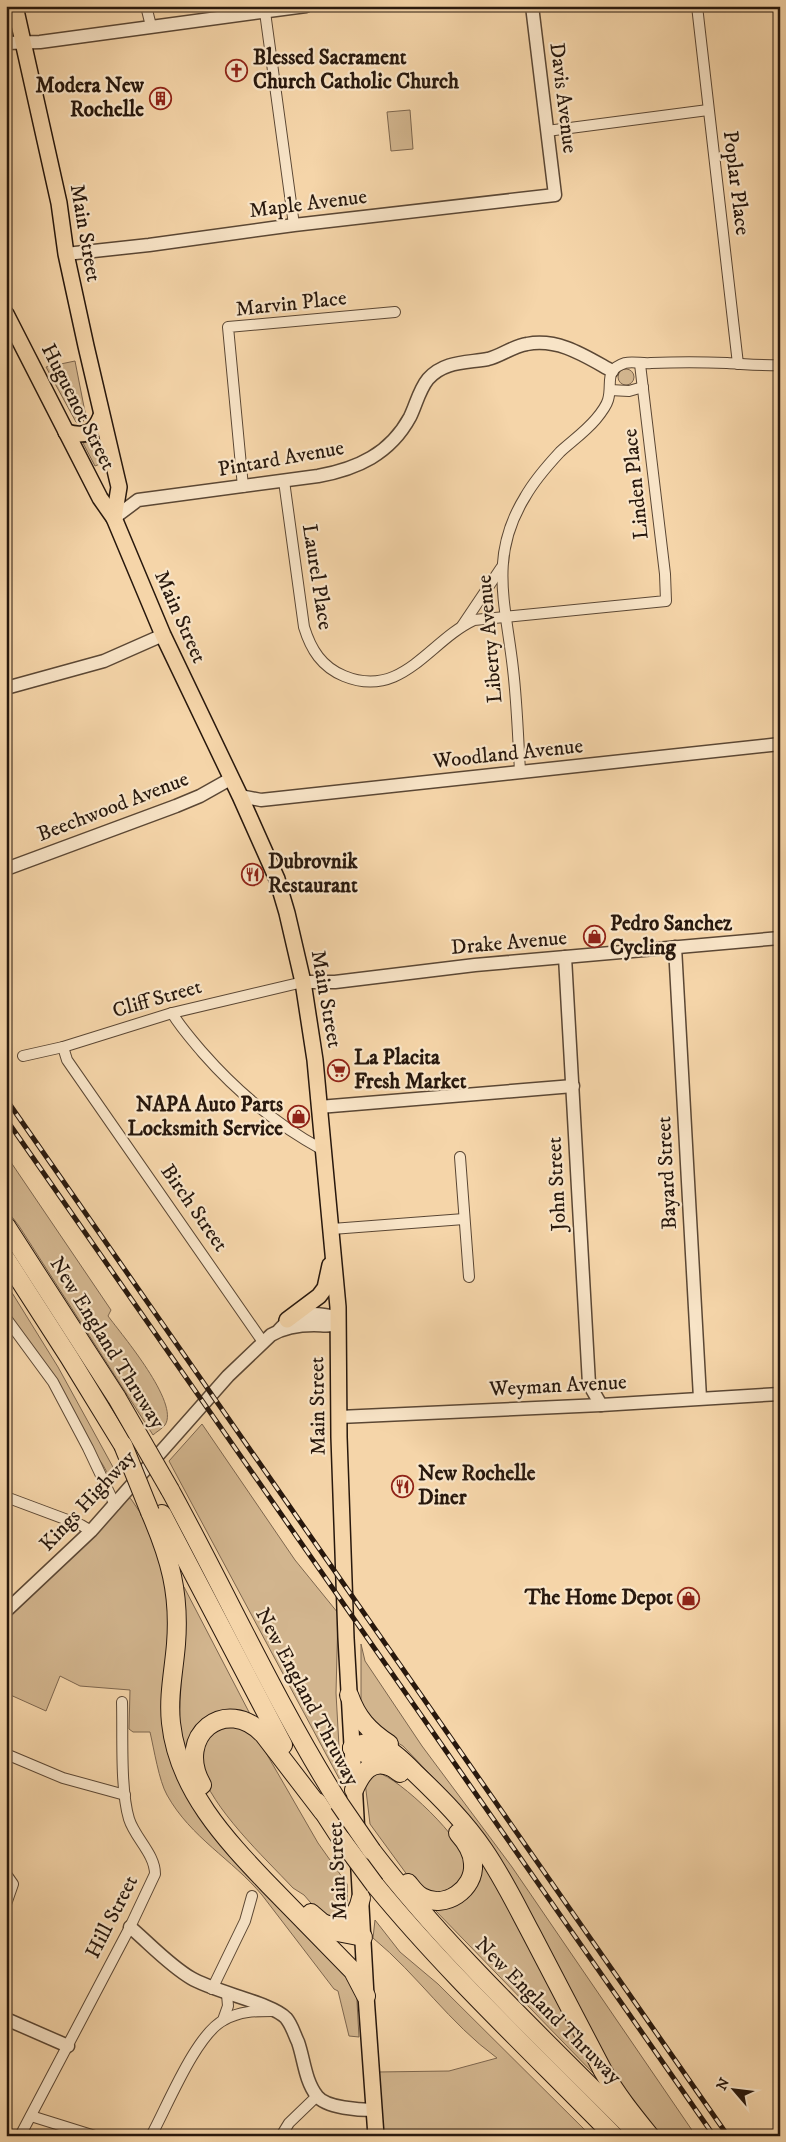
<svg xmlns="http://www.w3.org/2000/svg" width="786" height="2142" font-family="'IM FELL DW Pica',serif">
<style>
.green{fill:#d2b58e;stroke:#7d664e}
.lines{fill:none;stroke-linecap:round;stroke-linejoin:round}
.minor-casing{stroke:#5b4734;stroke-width:12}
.tertiary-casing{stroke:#5b4734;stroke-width:15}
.primary-casing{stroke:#28180d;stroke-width:18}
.motorway-casing{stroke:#28180d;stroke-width:20}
.minor{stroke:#f8e4c7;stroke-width:10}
.tertiary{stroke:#f8e4c7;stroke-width:12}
.primary{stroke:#f5d5a9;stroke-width:15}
.motorway{stroke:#f5d5a9;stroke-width:18}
.rail-casing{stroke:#28180d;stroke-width:5}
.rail{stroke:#f8e4c7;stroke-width:3;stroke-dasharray:9;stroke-linecap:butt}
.motorway-bridge-casing{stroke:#28180d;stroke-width:20;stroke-linecap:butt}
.motorway-bridge{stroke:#f5d5a9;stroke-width:18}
.labels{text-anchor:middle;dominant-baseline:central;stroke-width:4.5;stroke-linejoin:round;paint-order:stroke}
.poi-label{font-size:21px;font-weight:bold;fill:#28180d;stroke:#f8e4c7;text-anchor:start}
.street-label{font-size:21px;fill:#28180d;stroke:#f8e4c7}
</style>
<rect width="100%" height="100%" fill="#f5d5a9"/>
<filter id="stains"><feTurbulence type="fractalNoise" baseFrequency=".004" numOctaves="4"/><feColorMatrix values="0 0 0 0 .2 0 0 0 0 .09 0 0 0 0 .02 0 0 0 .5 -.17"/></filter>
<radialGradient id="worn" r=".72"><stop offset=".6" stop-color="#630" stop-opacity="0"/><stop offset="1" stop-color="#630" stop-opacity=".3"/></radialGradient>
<g class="green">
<polygon points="410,110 413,149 391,151 387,112"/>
<polygon points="75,361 86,417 82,423 76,422 46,367"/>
<circle cx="626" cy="377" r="8"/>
<polygon points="95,440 100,464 95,466 83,443"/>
<path d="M6 1155 111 1310 108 1316C122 1335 180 1403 165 1425 162 1429 156 1432 153 1435L19 1226 6 1209Z"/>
<path d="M6 1283 58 1367 119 1478 114 1480C105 1474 105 1463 95 1456L40 1360 6 1310Z"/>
<polygon points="202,1424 295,1560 338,1613 336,1693 341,1782 169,1461"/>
<path d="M128 1497 131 1499 158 1539 171 1590 170 1647 162 1706 168 1754 188 1796 356 1984 359 2037 349 2036 338 1991 334 1989 262 1895C232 1859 191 1838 167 1795 159 1781 154 1749 150 1732H133L129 1729 130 1690 80 1686 60 1676 46 1711 6 1693V1615Z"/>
<polygon points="181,1587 184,1587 250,1714 247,1715 230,1710 210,1716 186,1763 179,1745 178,1665"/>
<polygon points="361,1644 365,1661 422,1746 512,1867 696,2136 660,2136 637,2111 615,2078 487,1841 447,1792 403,1746 379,1732 361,1708"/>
<path d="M233 1725 249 1730 258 1739 318 1843 347 1884 348 1914 343 1920 323 1917 304 1895 293 1888C264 1857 212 1809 200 1768 197 1758 209 1733 218 1729 223 1727 228 1726 233 1725Z"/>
<path d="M378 1773C398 1777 467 1842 466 1864 465 1879 451 1889 439 1894L422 1889 408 1876 370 1824 365 1782 371 1776Z"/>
<polygon points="482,1857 595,2075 433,1908 446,1906"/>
<path d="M375 1920 400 1952 438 1984 591 2136H380L377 2072 449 2071 497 2058C449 2023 418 1975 373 1938Z"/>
</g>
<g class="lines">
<defs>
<g id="minor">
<polyline points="146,6 151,26"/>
<polyline points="697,6 738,364"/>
<polyline points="265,12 294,225"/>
<polyline points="547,131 708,110"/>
<polyline points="610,390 629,391 643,387"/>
<path d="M284 481 304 627C311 650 322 667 344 676 402 700 429 641 474 620L666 601 665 574 640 364"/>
<polyline points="243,487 228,327 395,312"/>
<polyline points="462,626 501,568"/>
<path d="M520 771C518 737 517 703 513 669 506 605 488 557 525 497 534 481 547 466 560 452 572 441 585 432 596 419 601 413 606 407 608 400 613 383 603 370 625 363 633 361 643 364 651 363 677 362 702 362 727 363 745 364 762 366 780 365"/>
<path d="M172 1013C181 1028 192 1040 203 1053 238 1093 277 1125 323 1150"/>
<polyline points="63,1047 67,1060 263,1342"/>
<polyline points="23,1056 63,1047 172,1013 303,982"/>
<polyline points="460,1157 469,1277"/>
<polyline points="332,1229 464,1219"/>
<polyline points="6,1318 53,1382 88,1448 115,1505"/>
<polyline points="6,1497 81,1525 91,1531"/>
<polyline points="6,1754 63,1778 125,1795"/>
<polyline points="6,1874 13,1884 6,1904"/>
<polyline points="212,1989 245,1921 252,1896"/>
<polyline points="223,2020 228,2006 227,1994"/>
<polyline points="31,2116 95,2136"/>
<path d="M20 2136 130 1927 155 1874C155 1854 135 1838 129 1819 120 1789 123 1734 122 1702"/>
<path d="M151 2136C167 2107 196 2034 224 2020 240 2011 255 2011 272 2011"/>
<polyline points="281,2136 289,2123 317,2096"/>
</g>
<g id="tertiary">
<polyline points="6,43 40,42 306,6"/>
<polyline points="66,254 149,245 294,225 555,195 532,6"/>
<path d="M114 518 138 500 318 476C357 469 390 454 410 417 416 405 419 390 428 379 444 361 466 363 488 359 501 356 513 346 527 344 559 338 585 356 612 371"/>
<polyline points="6,688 104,661 163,635"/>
<polyline points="240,796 261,800 780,744"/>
<polyline points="6,869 176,806 200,796 232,778"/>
<polyline points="675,947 700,1398"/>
<polyline points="565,957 589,1384 601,1405"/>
<polyline points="303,982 335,982 475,965 780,938"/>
<polyline points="319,1107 573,1086"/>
<polyline points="339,1417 601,1405 780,1394"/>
<path d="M6 1611 91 1531 228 1376 271 1335C283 1328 299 1325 314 1325 322 1325 329 1327 337 1324L330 1316C307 1312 295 1311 279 1330"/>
<path d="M130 1927C150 1944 169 1965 191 1978 214 1992 272 2003 286 2018 292 2025 294 2034 298 2042 304 2059 305 2081 317 2096 326 2108 360 2110 374 2110"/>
<polyline points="6,2019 68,2046"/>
</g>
<g id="primary">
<polyline points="15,6 59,203 66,254 86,346 119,487 114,518"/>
<polyline points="6,314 100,498 114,518 163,635 240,796 277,879 287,913 303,982 315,1060 338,1307 339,1437 346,1638 366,1996 376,2136"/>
<path d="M66 432C84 437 94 434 101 416"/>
<polyline points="287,1320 319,1296 325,1288 330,1265"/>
</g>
<g id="motorway">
<polyline points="6,1226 117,1398"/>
<polyline points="6,1259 69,1357 123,1445"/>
<path d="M170 1490C227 1594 276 1703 339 1803"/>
<path d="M150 1512C170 1558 180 1593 176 1644 174 1670 168 1696 171 1723 178 1789 225 1839 269 1885 297 1914 325 1942 353 1971L366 1996"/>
<polyline points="162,1514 283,1745"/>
<path d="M349 1695C357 1718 369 1731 389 1744"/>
<path d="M352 1748C378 1733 399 1757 416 1774 441 1798 465 1822 484 1850 502 1876 516 1905 531 1933 555 1979 579 2025 603 2071 616 2094 633 2115 650 2136"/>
<polyline points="352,1748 383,1761 400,1773"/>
<path d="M202 1785C174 1736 226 1694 264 1735L323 1812"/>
<path d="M354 1790C361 1774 371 1758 391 1767"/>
<polyline points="317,1802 341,1839"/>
<path d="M372 1851C449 1951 542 2037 630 2126"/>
<path d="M408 1883C412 1888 416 1894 422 1897 445 1910 475 1889 473 1864 473 1852 466 1842 458 1833"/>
<path d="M375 1885C448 1974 533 2053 614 2136"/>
<polyline points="311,1913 332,1931 363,1937"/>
<path d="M325 1924C345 1931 357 1916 361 1898"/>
</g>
</defs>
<use href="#minor" class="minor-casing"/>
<use href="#tertiary" class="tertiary-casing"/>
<use href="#primary" class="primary-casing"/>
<use href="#motorway" class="motorway-casing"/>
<use href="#minor" class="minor"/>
<use href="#tertiary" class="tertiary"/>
<use href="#primary" class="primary"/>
<use href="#motorway" class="motorway"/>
<defs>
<g id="rail">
<polyline points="6,1099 728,2136"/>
<polyline points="6,1119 714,2136"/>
</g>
</defs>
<use href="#rail" class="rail-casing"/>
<use href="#rail" class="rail"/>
<defs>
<g id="motorway-bridge">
<polyline points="117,1398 170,1490"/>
<polyline points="123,1445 150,1512"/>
<polyline points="339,1803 372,1851"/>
<polyline points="341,1839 375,1885"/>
</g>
</defs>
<use href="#motorway-bridge" class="motorway-bridge-casing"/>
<use href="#motorway-bridge" class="motorway-bridge"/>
</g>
<defs>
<symbol id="church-ring" viewBox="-11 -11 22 22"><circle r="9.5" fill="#f8e4c7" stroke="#8f2418" stroke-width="1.5"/><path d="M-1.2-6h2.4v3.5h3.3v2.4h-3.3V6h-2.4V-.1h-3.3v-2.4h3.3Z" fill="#8f2418"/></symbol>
<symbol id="building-ring" viewBox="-11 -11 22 22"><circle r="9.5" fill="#f8e4c7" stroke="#8f2418" stroke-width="1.5"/><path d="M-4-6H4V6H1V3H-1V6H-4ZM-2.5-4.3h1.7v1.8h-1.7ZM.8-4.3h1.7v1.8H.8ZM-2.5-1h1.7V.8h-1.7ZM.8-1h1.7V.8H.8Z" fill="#8f2418"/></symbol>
<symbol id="restaurant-ring" viewBox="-11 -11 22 22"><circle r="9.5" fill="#f8e4c7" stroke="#8f2418" stroke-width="1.5"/><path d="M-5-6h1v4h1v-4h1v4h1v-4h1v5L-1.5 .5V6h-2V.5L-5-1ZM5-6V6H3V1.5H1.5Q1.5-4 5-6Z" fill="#8f2418"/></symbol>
<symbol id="shop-ring" viewBox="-11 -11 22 22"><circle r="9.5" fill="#f8e4c7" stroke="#8f2418" stroke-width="1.5"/><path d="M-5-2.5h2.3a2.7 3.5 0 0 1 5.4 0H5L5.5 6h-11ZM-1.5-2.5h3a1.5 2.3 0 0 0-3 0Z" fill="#8f2418"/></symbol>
<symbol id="supermarket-ring" viewBox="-11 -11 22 22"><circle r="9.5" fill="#f8e4c7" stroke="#8f2418" stroke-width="1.5"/><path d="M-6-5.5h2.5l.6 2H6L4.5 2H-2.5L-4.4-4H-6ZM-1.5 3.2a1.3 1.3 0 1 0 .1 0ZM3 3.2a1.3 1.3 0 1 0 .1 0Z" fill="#8f2418"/></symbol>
</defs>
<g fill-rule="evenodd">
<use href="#church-ring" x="224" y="58" width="25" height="25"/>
<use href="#building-ring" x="148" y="86" width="25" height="25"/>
<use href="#restaurant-ring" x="240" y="862" width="25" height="25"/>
<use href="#shop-ring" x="582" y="924" width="25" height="25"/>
<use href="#supermarket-ring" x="326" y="1058" width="25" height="25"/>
<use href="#shop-ring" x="286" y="1104" width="25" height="25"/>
<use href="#restaurant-ring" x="390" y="1474" width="25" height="25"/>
<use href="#shop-ring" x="676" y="1586" width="25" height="25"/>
</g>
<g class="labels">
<g class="poi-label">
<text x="253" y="58">Blessed Sacrament<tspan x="253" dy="24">Church Catholic Church</tspan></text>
<text x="144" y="86" text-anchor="end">Modera New<tspan x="144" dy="24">Rochelle</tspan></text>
<text x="268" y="862">Dubrovnik<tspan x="268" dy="24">Restaurant</tspan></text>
<text x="610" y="924">Pedro Sanchez<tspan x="610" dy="24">Cycling</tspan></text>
<text x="354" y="1058">La Placita<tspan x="354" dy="24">Fresh Market</tspan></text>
<text x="283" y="1105" text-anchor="end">NAPA Auto Parts<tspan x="283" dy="24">Locksmith Service</tspan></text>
<text x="418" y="1474">New Rochelle<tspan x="418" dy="24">Diner</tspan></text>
<text x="673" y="1598" text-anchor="end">The Home Depot</text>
</g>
<g class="street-label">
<text transform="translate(563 98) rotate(83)">Davis Avenue</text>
<text transform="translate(736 183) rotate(83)">Poplar Place</text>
<text transform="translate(308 204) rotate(-7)">Maple Avenue</text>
<text transform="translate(85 233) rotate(80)">Main Street</text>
<text transform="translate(291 304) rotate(-6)">Marvin Place</text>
<text transform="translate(78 407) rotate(63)">Huguenot Street</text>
<text transform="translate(281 459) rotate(-10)">Pintard Avenue</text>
<text transform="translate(636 484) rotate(-96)">Linden Place</text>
<text transform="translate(317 577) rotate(81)">Laurel Place</text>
<text transform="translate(180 617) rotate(66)">Main Street</text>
<text transform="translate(490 639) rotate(-95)">Liberty Avenue</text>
<text transform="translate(508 754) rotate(-6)">Woodland Avenue</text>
<text transform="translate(113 807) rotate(-21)">Beechwood Avenue</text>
<text transform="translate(509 943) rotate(-5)">Drake Avenue</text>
<text transform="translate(157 999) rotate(-16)">Cliff Street</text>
<text transform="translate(326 999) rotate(80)">Main Street</text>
<text transform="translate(667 1173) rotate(-93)">Bayard Street</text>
<text transform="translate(557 1184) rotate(-93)">John Street</text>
<text transform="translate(194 1208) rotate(55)">Birch Street</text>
<text transform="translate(107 1343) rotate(58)">New England Thruway</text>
<text transform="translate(558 1386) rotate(-3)">Weyman Avenue</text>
<text transform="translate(318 1406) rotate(-91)">Main Street</text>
<text transform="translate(88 1501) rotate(-47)">Kings Highway</text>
<text transform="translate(307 1697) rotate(62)">New England Thruway</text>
<text transform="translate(338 1871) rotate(-93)">Main Street</text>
<text transform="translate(112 1917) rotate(-63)">Hill Street</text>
<text transform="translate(548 2011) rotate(45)">New England Thruway</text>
</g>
</g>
<rect width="786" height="2142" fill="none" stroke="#f5d5a9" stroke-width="25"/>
<rect x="8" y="8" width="771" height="2127" fill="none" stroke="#28180d" stroke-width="2.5"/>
<rect x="12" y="12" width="761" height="2117" fill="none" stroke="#28180d"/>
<g transform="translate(734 2090) rotate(298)" stroke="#f8e4c7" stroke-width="4" paint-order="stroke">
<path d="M0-4L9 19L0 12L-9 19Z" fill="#28180d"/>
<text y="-8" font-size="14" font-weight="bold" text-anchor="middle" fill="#28180d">N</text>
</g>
<rect width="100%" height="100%" filter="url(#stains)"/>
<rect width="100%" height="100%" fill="url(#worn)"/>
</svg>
